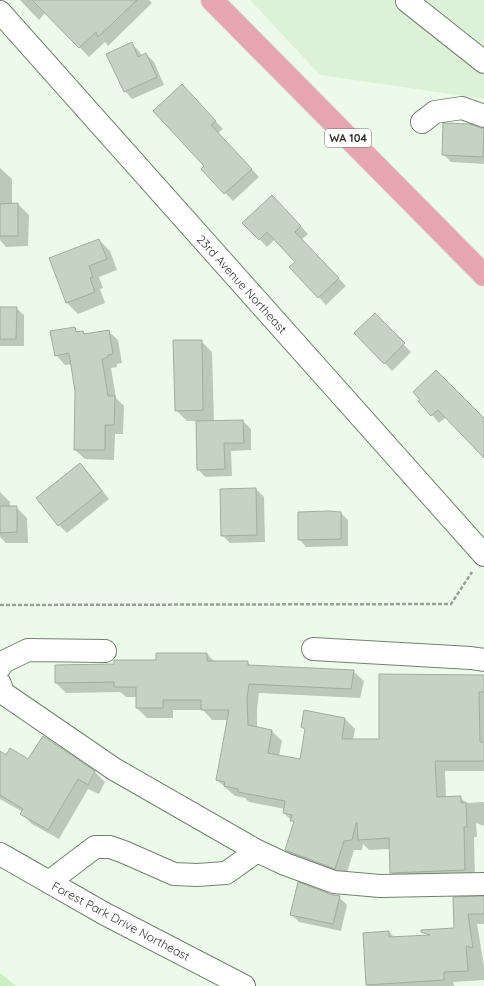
<svg xmlns="http://www.w3.org/2000/svg" width="484" height="986" font-family="Quicksand,sans-serif">
<style>
.built{fill:#ddf1d9}
.green{fill:#c9efc3}
.shadow{fill:#0003}
.building{fill:#c4d3c2;stroke:#a0ae9e}
.lines{fill:none;stroke-linecap:round;stroke-linejoin:round}
.minor-casing{stroke:#738071;stroke-width:24}
.major-casing{stroke:#e2e3e2;stroke-width:24}
.path{stroke:#97a295;stroke-width:2.5;stroke-dasharray:4 2;stroke-linecap:butt}
.minor{stroke:#fff;stroke-width:22}
.major{stroke:#e5a6af;stroke-width:22}
.labels{text-anchor:middle;dominant-baseline:central;stroke-width:3;stroke-linejoin:round;paint-order:stroke}
.shield{fill:#fff;stroke:#6e726d;stroke-width:1}
.shield-label{font-size:11px;font-weight:bold;fill:#30352f}
.street-label{font-size:12px;fill:#30352f;stroke:#fff}
</style>
<rect width="100%" height="100%" fill="#ecfbe9"/>
<polygon class="built" points="250,0 484,0 484,99 320,75"/>
<polygon class="green" points="0,973 16,986 0,986"/>
<g class="shadow">
<polygon points="20,0 149,0 152,3 108,46 105,42 89,57 46,12 39,20"/>
<polygon points="131,43 139,51 142,56 146,54 154,62 164,85 132,99 125,91"/>
<polygon points="189,93 223,129 218,133 259,177 233,201 202,169 205,166"/>
<polygon points="480,129 484,129 484,164 451,162 443,154"/>
<polygon points="0,168 12,179 12,204 18,204 29,215 28,246 6,247 0,240"/>
<polygon points="272,196 308,234 301,240 346,286 326,305 319,297 297,262 275,239 267,247 244,223"/>
<polygon points="99,240 110,251 117,270 99,277 103,288 100,289 105,303 78,314 67,303"/>
<polygon points="0,308 16,308 24,315 24,346 0,346"/>
<polygon points="375,315 411,352 392,371 356,333"/>
<polygon points="74,328 79,333 83,332 85,335 108,331 118,340 122,363 117,364 117,367 111,368 116,398 124,406 123,434 115,434 114,460 85,459 75,450 76,391 72,364 65,365 56,355"/>
<polygon points="201,341 212,352 214,422 243,421 251,429 251,450 231,451 232,476 205,477 198,469 197,421 187,421 176,410"/>
<polygon points="421,400 484,419 484,456 446,417 439,423 432,415"/>
<polygon points="80,465 88,472 109,499 67,533 59,525"/>
<polygon points="256,489 264,497 265,542 230,543 222,535"/>
<polygon points="0,492 10,502 10,507 16,507 27,518 28,543 6,543 0,537"/>
<polygon points="341,513 348,520 348,546 306,547 299,539"/>
<polygon points="207,654 215,662 247,662 251,666 353,671 364,681 360,698 259,693 257,709 257,728 272,731 282,741 279,756 301,760 306,730 302,726 345,719 355,729 353,740 380,740 484,676 484,771 445,771 446,798 460,797 466,803 484,802 484,826 476,823 477,837 474,837 475,880 401,882 391,872 390,849 369,850 363,844 362,850 354,850 345,879 296,860 286,850 294,823 284,813 285,809 249,802 245,798 235,796 217,780 229,720 212,720 203,710 173,710 173,718 147,718 137,708 137,697 126,697 120,692 66,693 56,683 115,665 157,661"/>
<polygon points="44,737 95,772 105,782 99,794 88,789 59,839 32,824 22,814 23,812 0,799 0,753 6,756 28,760"/>
<polygon points="339,897 347,905 341,931 299,922 291,914"/>
<polygon points="484,897 484,924 477,924 484,966 484,980 453,982 454,986 369,986 367,985 389,932 395,938 440,935 455,929 454,898"/>
</g>
<g class="building">
<polygon points="32,0 137,0 98,37 96,32 79,48"/>
<polygon points="132,42 138,57 146,53 157,77 124,92 106,54"/>
<polygon points="182,84 216,121 211,125 252,169 224,194 201,169 204,166 153,111"/>
<polygon points="443,123 470,124 480,128 484,128 483,157 442,155"/>
<polygon points="272,195 301,226 295,232 339,278 318,298 289,267 295,262 267,232 259,240 242,223"/>
<polygon points="18,203 18,236 0,236 0,204"/>
<polygon points="99,239 107,259 89,266 93,277 90,278 95,292 66,303 49,258"/>
<polygon points="0,307 17,307 16,339 0,339"/>
<polygon points="375,313 405,343 384,364 354,333"/>
<polygon points="75,327 76,332 83,331 84,334 109,330 113,354 108,355 108,357 102,359 108,396 115,396 114,425 105,425 105,450 74,450 75,391 69,353 55,356 50,331"/>
<polygon points="173,340 202,340 203,410 175,411"/>
<polygon points="436,370 484,418 484,458 438,410 431,416 418,401 420,400 413,392"/>
<polygon points="243,420 244,443 224,443 225,469 197,470 196,421"/>
<polygon points="80,463 102,491 58,526 36,498"/>
<polygon points="256,488 257,535 221,536 220,489"/>
<polygon points="0,506 17,506 17,532 0,533"/>
<polygon points="329,511 341,512 341,539 298,540 298,512"/>
<polygon points="156,653 207,653 207,661 248,661 248,665 354,670 351,689 249,684 247,698 248,725 272,730 268,753 300,759 305,729 301,727 304,710 345,718 342,739 379,739 379,674 484,675 484,692 479,692 480,742 484,742 484,761 435,761 437,797 461,796 461,803 466,802 467,827 464,827 465,870 390,873 389,838 358,840 357,823 356,823 352,840 344,841 335,869 290,852 285,850 294,821 290,821 292,815 283,813 285,801 238,792 238,789 224,786 225,782 216,780 229,710 201,710 201,700 163,700 163,708 136,708 136,687 114,687 114,682 55,683 55,665 114,664 114,660 156,660"/>
<polygon points="43,736 95,771 88,785 78,779 48,830 20,814 23,809 0,795 0,751 6,755 10,748 28,759"/>
<polygon points="298,882 328,893 328,894 340,896 333,924 290,915"/>
<polygon points="484,896 484,914 468,914 473,948 466,946 468,971 444,972 444,980 366,985 363,933 389,931 389,937 430,935 421,932 421,930 454,928 453,897"/>
</g>
<g class="lines">
<defs>
<g id="minor">
<polyline points="407,0 407,1 484,62"/>
<polyline points="0,12 484,555"/>
<polyline points="422,122 435,112 462,108 484,116"/>
<polyline points="313,649 471,658 484,660"/>
<polyline points="0,667 3,662 28,650 105,651"/>
<polyline points="0,684 3,693 114,769 257,851 285,864 334,882 380,886 484,884"/>
<polyline points="0,854 105,914 244,986"/>
<polyline points="49,882 95,847 110,847 124,852 174,874 197,875 226,873 257,851"/>
</g>
<polyline id="major" points="212,0 484,275"/>
</defs>
<use href="#minor" class="minor-casing"/>
<use href="#major" class="major-casing"/>
<polyline class="path" points="0,605 451,604 472,572"/>
<use href="#minor" class="minor"/>
<use href="#major" class="major"/>
</g>
<g class="labels">
<rect class="shield" x="325" y="129" width="46" height="18" rx="3"/>
<g class="shield-label">
<text x="348" y="138">WA 104</text>
</g>
<g class="street-label">
<text transform="translate(242 284) rotate(48)">23rd Avenue Northeast</text>
<text transform="translate(121 921) rotate(28)">Forest Park Drive Northeast</text>
</g>
</g>
</svg>
